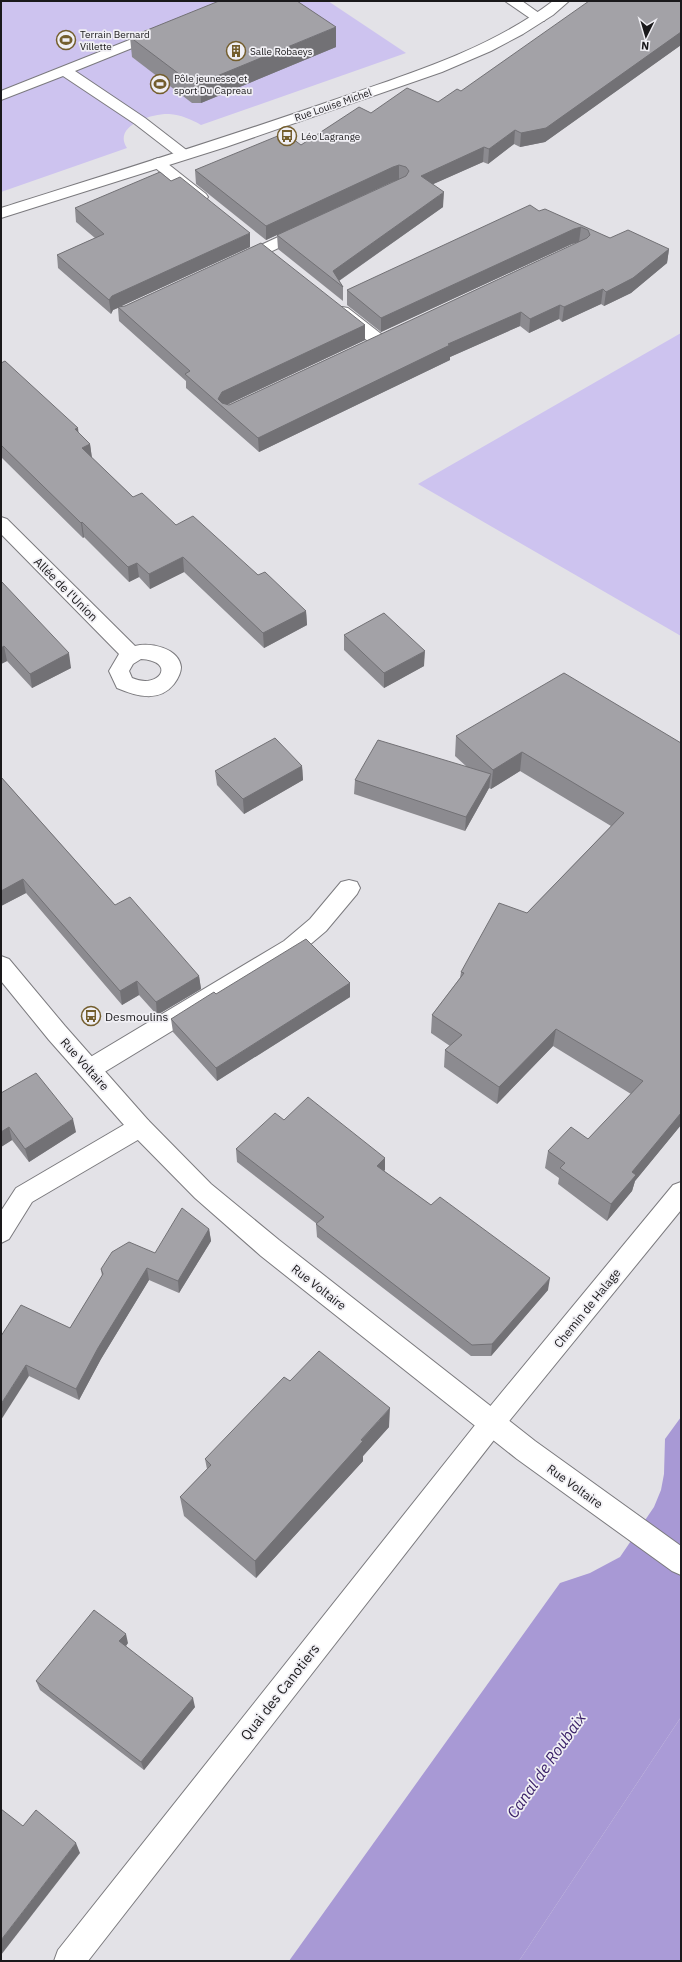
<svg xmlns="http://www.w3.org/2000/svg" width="682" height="1962" font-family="'IBM Plex Sans',sans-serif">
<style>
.green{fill:#cdc3ef}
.forest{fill:#aa9bd7}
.water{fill:#a899d5}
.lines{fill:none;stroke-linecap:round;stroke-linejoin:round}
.service-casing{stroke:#7b7a7e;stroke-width:2}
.minor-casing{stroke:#7b7a7e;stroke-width:2}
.tertiary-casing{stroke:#7b7a7e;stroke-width:2}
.service{fill:#fff;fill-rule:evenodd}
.minor{fill:#fff;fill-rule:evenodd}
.tertiary{fill:#fff;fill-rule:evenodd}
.wall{fill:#8c8b90;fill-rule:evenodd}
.shaded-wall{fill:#727175}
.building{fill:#a3a2a7;stroke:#727175}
.labels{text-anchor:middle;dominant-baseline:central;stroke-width:3.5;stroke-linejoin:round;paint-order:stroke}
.far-poi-label{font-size:10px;fill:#1a191b;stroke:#f0eff4;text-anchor:start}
.far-street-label{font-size:10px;fill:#1a191b;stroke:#f0eff4}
.street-label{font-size:12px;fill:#1a191b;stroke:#f0eff4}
.poi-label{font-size:12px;fill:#1a191b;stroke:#f0eff4;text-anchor:start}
.near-street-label{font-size:14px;fill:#1a191b;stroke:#f0eff4}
.near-water-label{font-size:16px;font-style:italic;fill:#3b2269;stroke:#f0eff4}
</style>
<rect width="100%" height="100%" fill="#e3e2e7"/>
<g class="green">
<path d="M1 1H328L406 53 201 125C191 119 181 115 169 114 152 113 112 126 127 148L1 192Z"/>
<polygon points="681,333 681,636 418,484"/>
</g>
<polygon class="forest" points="681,1717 681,1961 519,1961"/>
<polygon class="water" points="681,1417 681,1717 519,1961 289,1961 560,1583 590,1573 620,1557 654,1507 661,1490 664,1474 665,1439"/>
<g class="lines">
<defs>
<g id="service">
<polygon points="157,29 162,30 164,33 162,36 75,71 145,118 189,152 192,155 189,158 179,158 135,124 63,76 1,100 1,91"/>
<polygon points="349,880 357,882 360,888 357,894 326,931 300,953 98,1076 90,1078 82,1076 79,1069 82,1062 284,941 310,919 341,882"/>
</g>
<g id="minor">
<polygon points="505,1 522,1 546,18 544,21 534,21"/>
<polygon points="158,158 163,160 206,194 208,197 206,200 200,202 194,200 153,166 150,163 153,160"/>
<polygon points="304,225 310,227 312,230 310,233 247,263 241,265 235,263 233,260 235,257"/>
<polygon points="342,307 348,308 385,337 387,341 385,345 379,346 373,345 336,316 334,312 336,308"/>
<path d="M1 517 7 519 135 646C150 642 179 648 181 667 181 673 177 680 174 684 159 703 136 696 117 688L109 671 119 654 1 534ZM141 659C177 661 160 690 132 678L129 671 133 664Z"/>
<polygon points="140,1117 148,1120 152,1127 148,1134 32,1202 9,1239 1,1243 1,1211 16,1188 132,1120"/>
<polygon points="681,1182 681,1210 501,1431 88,1961 54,1961 58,1950 483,1415 673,1185"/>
</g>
<g id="tertiary">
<path d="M553 1H569L553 15 523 34 491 51 442 72 226 147 1 218V208C112 173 222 139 331 101 408 74 487 51 553 1Z"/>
<polygon points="1,956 9,959 65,1026 148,1120 211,1184 279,1240 535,1441 681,1546 681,1575 672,1571 517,1459 261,1256 195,1198 132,1134 49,1040 1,981"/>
</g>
</defs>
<use href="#service" class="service-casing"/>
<use href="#minor" class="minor-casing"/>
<use href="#tertiary" class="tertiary-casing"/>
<use href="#service" class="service"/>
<use href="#minor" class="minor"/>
<use href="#tertiary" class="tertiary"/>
</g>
<g class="wall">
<path d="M681 1V45L545 142 520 147 514 144 488 164 483 162 433 184 443 207 339 281 343 287V301L278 249 277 235 266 240 196 184 195 170 301 145 371 113 438 102 461 91ZM398 180 283 233 392 182Z"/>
<polygon points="130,37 336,47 201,103 192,103 132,57"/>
<polygon points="75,208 250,247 119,307 365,325 365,340 227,405 229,405 580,242 572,244 381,332 347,305 347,290 539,211 610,238 669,249 667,263 631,293 604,306 601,304 562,322 559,319 529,333 520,326 450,357 450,360 259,452 186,388 186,381 119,321 118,308 113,310 111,314 58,268 57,255 95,238 76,222"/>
<polygon points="1,363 79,433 90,444 92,458 133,497 176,525 258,575 306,611 307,625 264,648 184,572 150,589 139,577 129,582 84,537 83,538 1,457"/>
<polygon points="1,581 71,668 32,688 7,661 1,664"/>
<polygon points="344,635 424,666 384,688 344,650"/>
<polygon points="456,736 681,743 681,1125 635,1181 632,1191 607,1221 558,1184 559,1178 545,1168 548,1151 588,1139 631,1094 553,1046 497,1104 444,1067 445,1050 450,1046 431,1033 432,1015 460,978 461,972 527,913 611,826 520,771 491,789 489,788 465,831 354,794 355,780 467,767 455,756"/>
<polygon points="302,766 303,780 244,814 217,785 215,771"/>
<polygon points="1,777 115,905 199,976 201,989 157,1015 139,995 122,1005 26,893 1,906"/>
<polygon points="350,983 350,997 217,1081 173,1032 171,1019 216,994"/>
<polygon points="1,1093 76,1132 29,1162 12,1140 1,1147"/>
<polygon points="284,1120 385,1170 384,1171 548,1290 491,1356 471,1356 317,1237 316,1224 317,1224 237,1162 236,1149"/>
<polygon points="209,1229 211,1241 179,1293 149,1280 101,1359 79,1400 29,1376 1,1336 70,1328 102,1276 101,1269 155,1253"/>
<polygon points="290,1381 389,1427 363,1456 363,1461 256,1578 184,1516 180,1497 207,1469 205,1459"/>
<polygon points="128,1643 126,1646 195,1707 144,1770 40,1690 36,1681"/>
</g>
<g class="shaded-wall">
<polygon points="336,27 336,47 201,103 200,83"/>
<polygon points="681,32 681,45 545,142 520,147 521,133"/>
<polygon points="515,130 514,144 488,164 489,149"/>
<polygon points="484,147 483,162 420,190 421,176"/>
<polygon points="399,165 399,180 392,182 266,240 266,226 393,167"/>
<polygon points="444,192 443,207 337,282 333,271"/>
<polygon points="581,227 579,242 572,244 381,332 381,318 574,229"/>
<polygon points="250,233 250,247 113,310 111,314 109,300 112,296"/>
<polygon points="669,249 667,263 631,293 604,306 606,292"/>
<polygon points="603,289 601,304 562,322 564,307"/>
<polygon points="560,305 559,319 529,333 530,319"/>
<polygon points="521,312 520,326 450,357 450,360 259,452 258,438 448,344"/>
<polygon points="365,325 365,340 222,407 218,399 222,392"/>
<polygon points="78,428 80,443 75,429"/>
<polygon points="90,444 92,459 82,448"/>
<polygon points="82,522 84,537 83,538 81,523"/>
<polygon points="183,557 184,572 150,589 149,574"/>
<polygon points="137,563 139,577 129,582 128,567"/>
<polygon points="306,611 307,625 264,648 263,633"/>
<polygon points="4,646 7,661 1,664 1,648"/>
<polygon points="425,651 424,666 384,688 384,673"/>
<polygon points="69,653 71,668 32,688 30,674"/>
<polygon points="522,752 520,771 491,789 493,770"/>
<polygon points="302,766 303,780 244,814 243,799"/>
<polygon points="491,774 489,788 465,831 466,817"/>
<polygon points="23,879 26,893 1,906 1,891"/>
<polygon points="199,976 201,989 157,1015 156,1002"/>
<polygon points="137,981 139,995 122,1005 120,991"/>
<polygon points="350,983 350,997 217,1081 216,1068"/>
<polygon points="556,1029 553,1046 497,1104 499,1087"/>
<polygon points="681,1113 681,1125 635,1181 632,1191 607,1221 611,1204 632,1172"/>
<polygon points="73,1119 76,1132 29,1162 25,1149"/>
<polygon points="9,1127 12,1140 1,1147 1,1132"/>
<polygon points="385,1158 385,1170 376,1178 377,1166"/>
<polygon points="209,1229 211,1241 179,1293 178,1281"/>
<polygon points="147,1268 149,1280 101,1359 79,1400 76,1389 98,1348"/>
<polygon points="550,1278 548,1290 491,1356 492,1344"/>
<polygon points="26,1365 29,1376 1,1420 1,1404"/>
<polygon points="390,1408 389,1427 363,1456 363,1461 256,1578 255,1561"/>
<polygon points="126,1634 128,1643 122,1651 119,1641"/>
<polygon points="193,1698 195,1707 144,1770 141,1762"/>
<polygon points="76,1843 80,1853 1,1955 1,1940"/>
</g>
<g class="building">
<polygon points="219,1 297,1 336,27 200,83 191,83 130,37"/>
<polygon points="589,1 681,1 681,32 546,128 521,133 515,130 489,149 484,147 421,176 444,192 333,271 343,287 277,235 406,176 409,171 406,167 399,165 393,167 266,226 195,170 285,133 301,145 359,107 371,113 407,88 438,102 457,89 461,91"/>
<polygon points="160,172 171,181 180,177 250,233 112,296 109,300 57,255 104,234 75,208"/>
<polygon points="530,205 539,211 545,209 610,238 628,230 669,249 633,278 606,292 603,289 564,307 560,305 530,319 521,312 448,344 450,345 258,438 185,374 190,371 118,307 125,306 261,243 365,325 222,392 218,399 222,403 229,405 587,238 590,235 588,230 581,227 574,229 381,318 347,290"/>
<polygon points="5,361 78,428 75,429 90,444 82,448 133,497 142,493 176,525 193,516 258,575 265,572 306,611 263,633 183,557 149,574 137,563 128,567 82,522 81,523 1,445 1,363"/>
<polygon points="1,581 69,653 30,674 4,646 1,648"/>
<polygon points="384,613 425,651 384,673 344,635"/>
<polygon points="564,673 681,743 681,1113 632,1172 636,1175 611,1204 560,1168 565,1163 548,1151 571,1127 588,1139 643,1081 556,1029 499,1087 445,1050 462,1035 432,1015 464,973 461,972 499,903 527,913 624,813 522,752 493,770 456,736"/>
<polygon points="275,738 302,766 243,799 215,771"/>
<polygon points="378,740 491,774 466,817 355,780"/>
<polygon points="1,777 115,905 130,897 199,976 156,1002 137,981 120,991 23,879 1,891"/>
<polygon points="306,939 350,983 216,1068 171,1019 214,992 216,994"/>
<polygon points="36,1073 73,1119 25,1149 9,1127 1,1132 1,1093"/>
<polygon points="308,1097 385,1158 377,1166 431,1205 440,1197 550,1278 492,1344 472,1345 316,1224 324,1217 236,1149 275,1113 284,1120"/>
<polygon points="182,1208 209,1229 178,1281 147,1268 98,1348 76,1389 26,1365 1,1404 1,1336 21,1305 70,1328 103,1274 101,1269 112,1252 129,1242 155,1253"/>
<polygon points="319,1351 390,1408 361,1440 363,1441 255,1561 180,1497 211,1465 205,1459 284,1377 290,1381"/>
<polygon points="94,1610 126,1634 119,1641 193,1698 141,1762 36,1681"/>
<polygon points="1,1809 23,1826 36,1810 76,1843 1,1940"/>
</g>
<defs>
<symbol id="stadium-ring" viewBox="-11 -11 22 22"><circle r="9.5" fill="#f0eff4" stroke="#745e2d" stroke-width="1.5"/><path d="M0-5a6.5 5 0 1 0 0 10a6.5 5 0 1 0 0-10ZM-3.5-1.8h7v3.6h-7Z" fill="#745e2d"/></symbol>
<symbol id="building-ring" viewBox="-11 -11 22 22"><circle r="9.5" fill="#f0eff4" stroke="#745e2d" stroke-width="1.5"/><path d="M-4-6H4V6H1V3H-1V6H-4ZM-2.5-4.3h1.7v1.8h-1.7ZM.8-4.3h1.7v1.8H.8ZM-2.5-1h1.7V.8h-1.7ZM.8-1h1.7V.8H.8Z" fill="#745e2d"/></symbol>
<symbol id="bus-ring" viewBox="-11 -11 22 22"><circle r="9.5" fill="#f0eff4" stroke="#745e2d" stroke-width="1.5"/><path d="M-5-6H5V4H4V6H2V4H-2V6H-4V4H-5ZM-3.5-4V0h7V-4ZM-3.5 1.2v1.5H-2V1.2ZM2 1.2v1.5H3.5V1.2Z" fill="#745e2d"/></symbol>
</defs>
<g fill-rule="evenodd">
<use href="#stadium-ring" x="55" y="29" width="22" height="22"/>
<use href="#building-ring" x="225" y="40" width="22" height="22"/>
<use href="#stadium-ring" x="149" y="73" width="22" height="22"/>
<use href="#bus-ring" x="276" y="125" width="22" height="22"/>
<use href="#bus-ring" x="80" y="1005" width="22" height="22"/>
</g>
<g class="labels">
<g class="far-poi-label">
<text x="80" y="34">Terrain Bernard<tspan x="80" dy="12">Villette</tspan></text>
<text x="250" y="51">Salle Robaeys</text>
<text x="174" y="78">Pôle jeunesse et<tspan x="174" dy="12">sport Du Capreau</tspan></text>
<text x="301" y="136">Léo Lagrange</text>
</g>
<g class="far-street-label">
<text transform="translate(333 105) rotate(-19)">Rue Louise Michel</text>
</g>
<g class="street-label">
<text transform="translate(66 589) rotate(45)">Allée de l'Union</text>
<text transform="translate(85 1064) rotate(48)">Rue Voltaire</text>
<text transform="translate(319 1287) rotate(38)">Rue Voltaire</text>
<text transform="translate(587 1308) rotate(-51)">Chemin de Halage</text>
<text transform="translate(575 1486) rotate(36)">Rue Voltaire</text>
</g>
<g class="poi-label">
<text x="105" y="1016">Desmoulins</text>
</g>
<g class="near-street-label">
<text transform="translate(280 1692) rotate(-52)">Quai des Canotiers</text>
</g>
<g class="near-water-label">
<text transform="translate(546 1765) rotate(-55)">Canal de Roubaix</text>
</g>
</g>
<rect width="682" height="1962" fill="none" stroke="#1a191b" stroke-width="4"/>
<g transform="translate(646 36) rotate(185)" stroke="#f0eff4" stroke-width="3" paint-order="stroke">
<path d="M0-3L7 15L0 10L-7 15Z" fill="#1a191b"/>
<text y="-6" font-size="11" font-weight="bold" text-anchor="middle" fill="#1a191b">N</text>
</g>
</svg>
